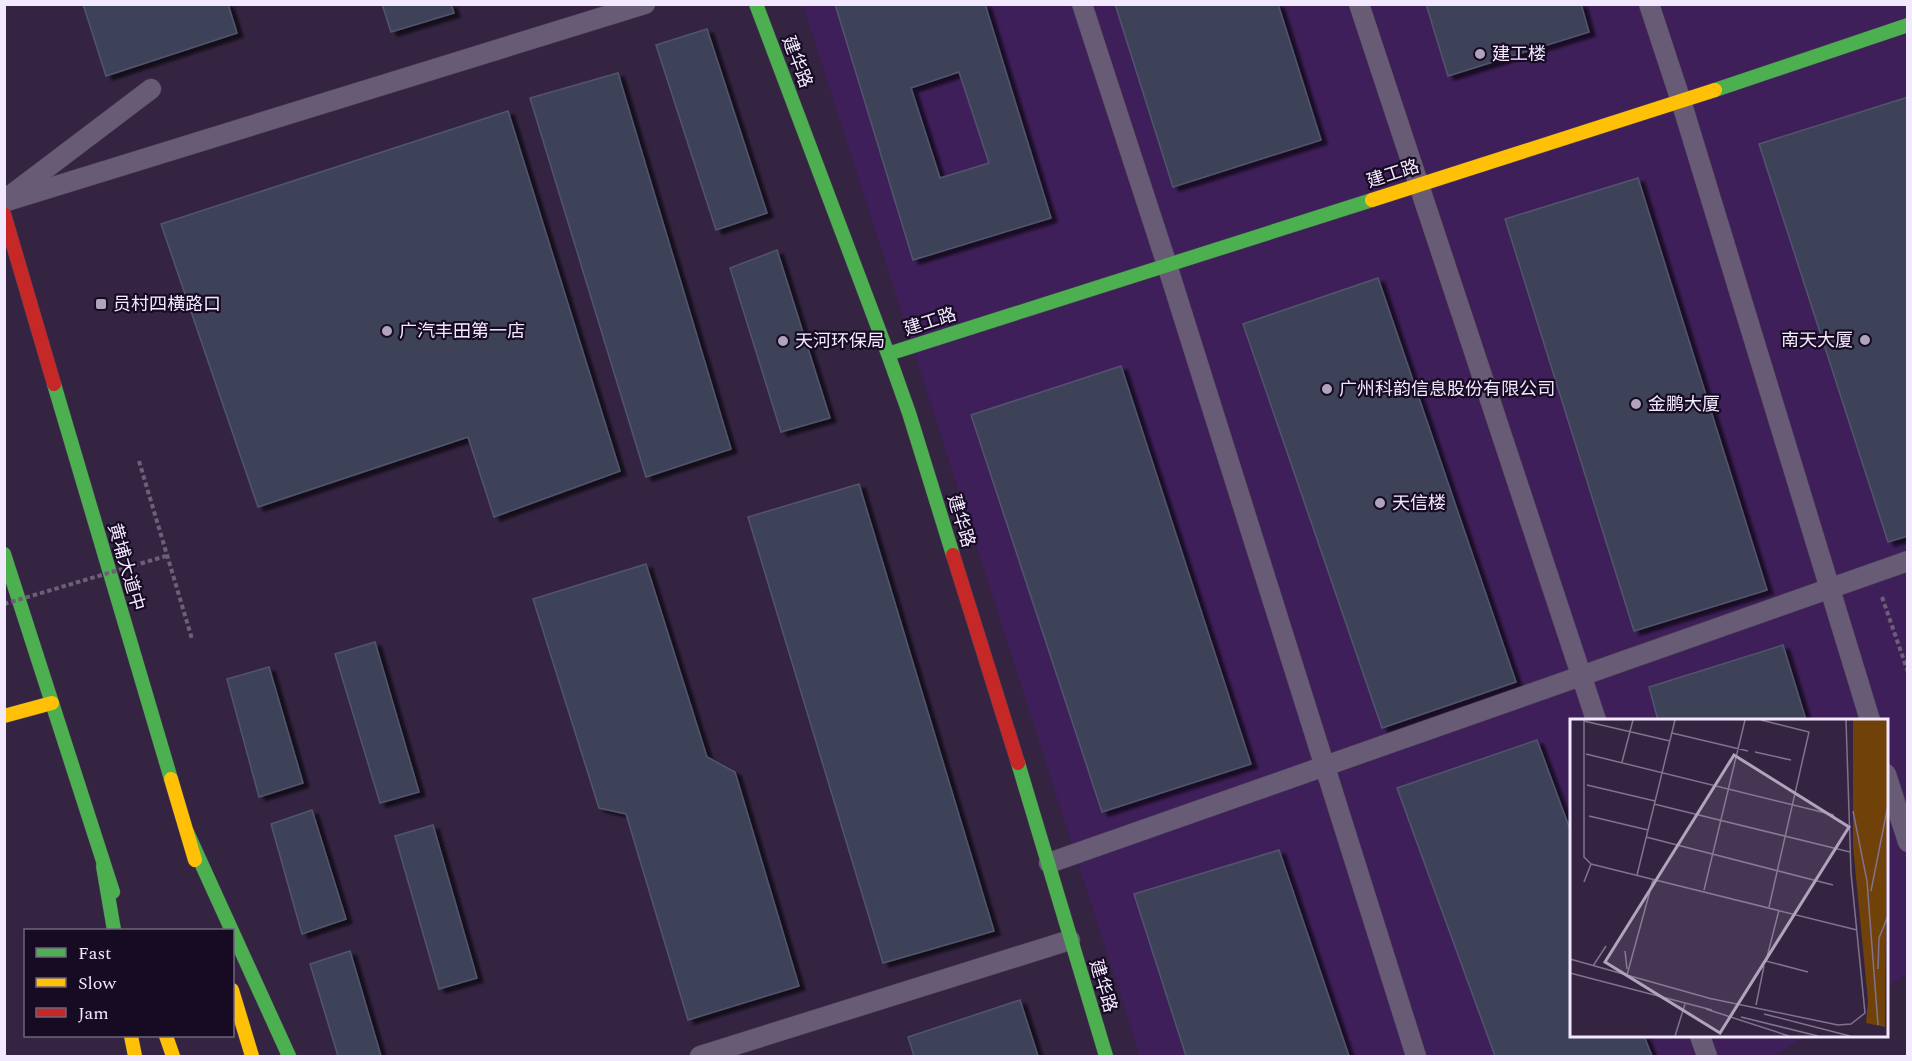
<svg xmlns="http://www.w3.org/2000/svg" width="1912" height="1061" font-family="Spectral,'Noto Sans SC',serif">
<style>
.built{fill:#3e1f59}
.building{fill:#3d4259;stroke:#51556c;stroke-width:1.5;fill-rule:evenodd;filter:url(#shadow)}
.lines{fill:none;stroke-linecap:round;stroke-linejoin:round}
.lane-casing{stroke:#4b3f56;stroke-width:21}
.fast-casing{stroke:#4b3f56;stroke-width:15}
.slow-casing{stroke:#4b3f56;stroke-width:15}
.jam-casing{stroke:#4b3f56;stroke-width:15}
.path{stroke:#6b6076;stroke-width:4;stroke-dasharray:4.5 3;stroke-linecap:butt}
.lane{stroke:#685b75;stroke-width:20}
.fast{stroke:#4caf50;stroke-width:14}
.slow{stroke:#ffc107;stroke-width:14}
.jam{stroke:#c62828;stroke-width:14}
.path-bridge{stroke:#6b6076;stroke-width:4;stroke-dasharray:4.5 3;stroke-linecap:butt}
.poi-dot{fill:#b0a4bd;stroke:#170b23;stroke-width:2}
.labels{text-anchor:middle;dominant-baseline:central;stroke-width:4.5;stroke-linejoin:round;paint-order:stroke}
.poi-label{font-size:18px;fill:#f3e9ff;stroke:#170b23;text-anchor:start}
.street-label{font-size:18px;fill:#f3e9ff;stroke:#170b23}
.inset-road{fill:none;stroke:#80738e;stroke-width:1.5}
.view{fill:#b0a4bd;fill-opacity:0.15;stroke:#b0a4bd;stroke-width:3}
.inset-edge{fill:none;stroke:#f3e9ff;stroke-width:3}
</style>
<defs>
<filter id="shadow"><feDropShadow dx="6" dy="4" stdDeviation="1.5" flood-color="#0009"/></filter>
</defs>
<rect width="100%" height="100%" fill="#342442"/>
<polygon class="built" points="803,5 1907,5 1907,974 1887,987 1886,720 1572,720 1572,1036 1807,1036 1773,1056 1140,1056"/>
<g class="building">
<polygon points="83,4 228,4 237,33 106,76"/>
<polygon points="382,4 451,4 454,13 391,32"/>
<path d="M835 4H985L1051 218 913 260ZM959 72 989 163 940 178 911 88Z"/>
<polygon points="1115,4 1278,4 1321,140 1173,187"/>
<polygon points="1426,4 1581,4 1589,32 1448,76"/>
<polygon points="707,29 767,213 716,230 656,45"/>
<polygon points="618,73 731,449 646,477 530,98"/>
<polygon points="1908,97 1908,536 1888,542 1759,144"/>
<polygon points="508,111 620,471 494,517 468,437 258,507 161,224"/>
<polygon points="1638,178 1767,590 1634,631 1505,219"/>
<polygon points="777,250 830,418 781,432 730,268"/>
<polygon points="1378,278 1516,682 1382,728 1243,324"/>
<polygon points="1121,366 1251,764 1102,812 971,415"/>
<polygon points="859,484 994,931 883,963 748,517"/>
<polygon points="646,564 707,757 735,772 799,986 688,1020 626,814 599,808 533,599"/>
<polygon points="375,642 419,792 380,803 335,654"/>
<polygon points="1783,645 1806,720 1658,720 1649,687"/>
<polygon points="269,667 303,783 259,797 227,679"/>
<polygon points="1537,740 1572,835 1572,1036 1644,1036 1652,1056 1495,1056 1397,788"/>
<polygon points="312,810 346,919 302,934 271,824"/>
<polygon points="433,825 477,978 439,989 395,836"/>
<polygon points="1279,850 1349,1056 1186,1056 1134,894"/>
<polygon points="350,951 381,1056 338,1056 310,964"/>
<polygon points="1020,1000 1038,1056 914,1056 908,1037"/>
</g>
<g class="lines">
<defs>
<g id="lane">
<polyline points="1082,4 1167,265 1416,1056"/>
<polyline points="1359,4 1596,720"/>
<polyline points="1649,4 1681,101 1870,720"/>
<polyline points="11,195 151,89"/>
<polyline points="4,202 645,4"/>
<polyline points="1886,774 1908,842"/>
<polyline points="1049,863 1908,561"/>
<polyline points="1700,1036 1707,1056"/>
<polyline points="700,1056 1070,940"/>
</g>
<g id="fast">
<polyline points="756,4 888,354 909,413 953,555"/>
<polyline points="1715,90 1908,25"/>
<polyline points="888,354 1372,200"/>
<polyline points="54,384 171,779"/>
<polyline points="4,554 113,892"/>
<polyline points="1018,763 1106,1056"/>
<polyline points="187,832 289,1056"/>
<polyline points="103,866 114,930"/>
</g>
<g id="slow">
<polyline points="1372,200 1715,90"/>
<polyline points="4,716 52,703"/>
<polyline points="171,779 195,860"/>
<polyline points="232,990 252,1056"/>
<polyline points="131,1036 135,1056"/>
<polyline points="166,1036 173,1056"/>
</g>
<g id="jam">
<polyline points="4,214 54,384"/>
<polyline points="953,555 1018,763"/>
</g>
</defs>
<use href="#lane" class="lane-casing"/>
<use href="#fast" class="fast-casing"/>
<use href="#slow" class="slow-casing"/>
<use href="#jam" class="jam-casing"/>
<g class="path">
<polyline points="139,461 192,639"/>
<polyline points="1882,597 1908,672"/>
</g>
<use href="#lane" class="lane"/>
<use href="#fast" class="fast"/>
<use href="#slow" class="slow"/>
<use href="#jam" class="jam"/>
<polyline class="path-bridge" points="4,604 166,556"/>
</g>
<g class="poi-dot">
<circle cx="1480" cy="54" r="6"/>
<rect x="95" y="298" width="12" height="12" rx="3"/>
<circle cx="387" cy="331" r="6"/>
<circle cx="1865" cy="340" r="6"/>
<circle cx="783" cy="341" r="6"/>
<circle cx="1327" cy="389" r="6"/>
<circle cx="1636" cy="404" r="6"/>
<circle cx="1380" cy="503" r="6"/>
</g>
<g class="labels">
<g class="poi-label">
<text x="1492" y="54">建工楼</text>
<text x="113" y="304">员村四横路口</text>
<text x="399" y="331">广汽丰田第一店</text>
<text x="1853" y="340" text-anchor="end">南天大厦</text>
<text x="795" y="341">天河环保局</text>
<text x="1339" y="389">广州科韵信息股份有限公司</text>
<text x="1648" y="404">金鹏大厦</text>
<text x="1392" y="503">天信楼</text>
</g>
<g class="street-label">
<text transform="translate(797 62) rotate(69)">建华路</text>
<text transform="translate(1393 174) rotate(-18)">建工路</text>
<text transform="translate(930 322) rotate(-18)">建工路</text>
<text transform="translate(961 521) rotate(73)">建华路</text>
<text transform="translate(126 567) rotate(74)">黄埔大道中</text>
<text transform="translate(1103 986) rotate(73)">建华路</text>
</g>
</g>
<g transform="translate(1570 719)">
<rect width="318" height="318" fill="#342442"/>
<path d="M283 1H318L315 308 296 304 298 282 283 127Z" fill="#704109"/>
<path class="inset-road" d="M14 1V138L21 145M191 1 239 13 199 188M14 2 100 22M102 14 178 32M185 33 221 41M16 35 264 96M52 43 63 1M17 66 85 82M84 85 280 133M283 92 297 162 308 306M19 97 78 111M76 118 263 166M21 145 287 211M67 156 105 1M14 163 21 145M134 171 175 1M301 172 318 86M209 191 196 242 238 253M55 232 57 250M0 240 142 280M23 247 36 227M308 250 309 219 318 197M0 254 142 291M57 256 83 161M138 279 268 306 281 305 295 294 281 154 276 1M186 286 194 247M136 290 219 317M194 295 280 317M171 298 248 317M105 317 115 285"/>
<path class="view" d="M164 36 279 108 150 314 35 243Z"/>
<rect width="318" height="318" class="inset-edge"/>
</g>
<rect width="1912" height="1061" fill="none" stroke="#f3e9ff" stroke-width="12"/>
<rect x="24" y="929" width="210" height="108" fill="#170b23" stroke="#6f647b" stroke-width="1.5"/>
<rect x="36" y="948" width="30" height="9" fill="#4caf50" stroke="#6f647b" stroke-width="1.5"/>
<text x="78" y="959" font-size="18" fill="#f3e9ff">Fast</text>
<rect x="36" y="978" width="30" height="9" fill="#ffc107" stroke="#6f647b" stroke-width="1.5"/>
<text x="78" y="989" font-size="18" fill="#f3e9ff">Slow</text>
<rect x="36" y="1008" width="30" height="9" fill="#c62828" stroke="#6f647b" stroke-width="1.5"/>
<text x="78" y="1019" font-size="18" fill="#f3e9ff">Jam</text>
</svg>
